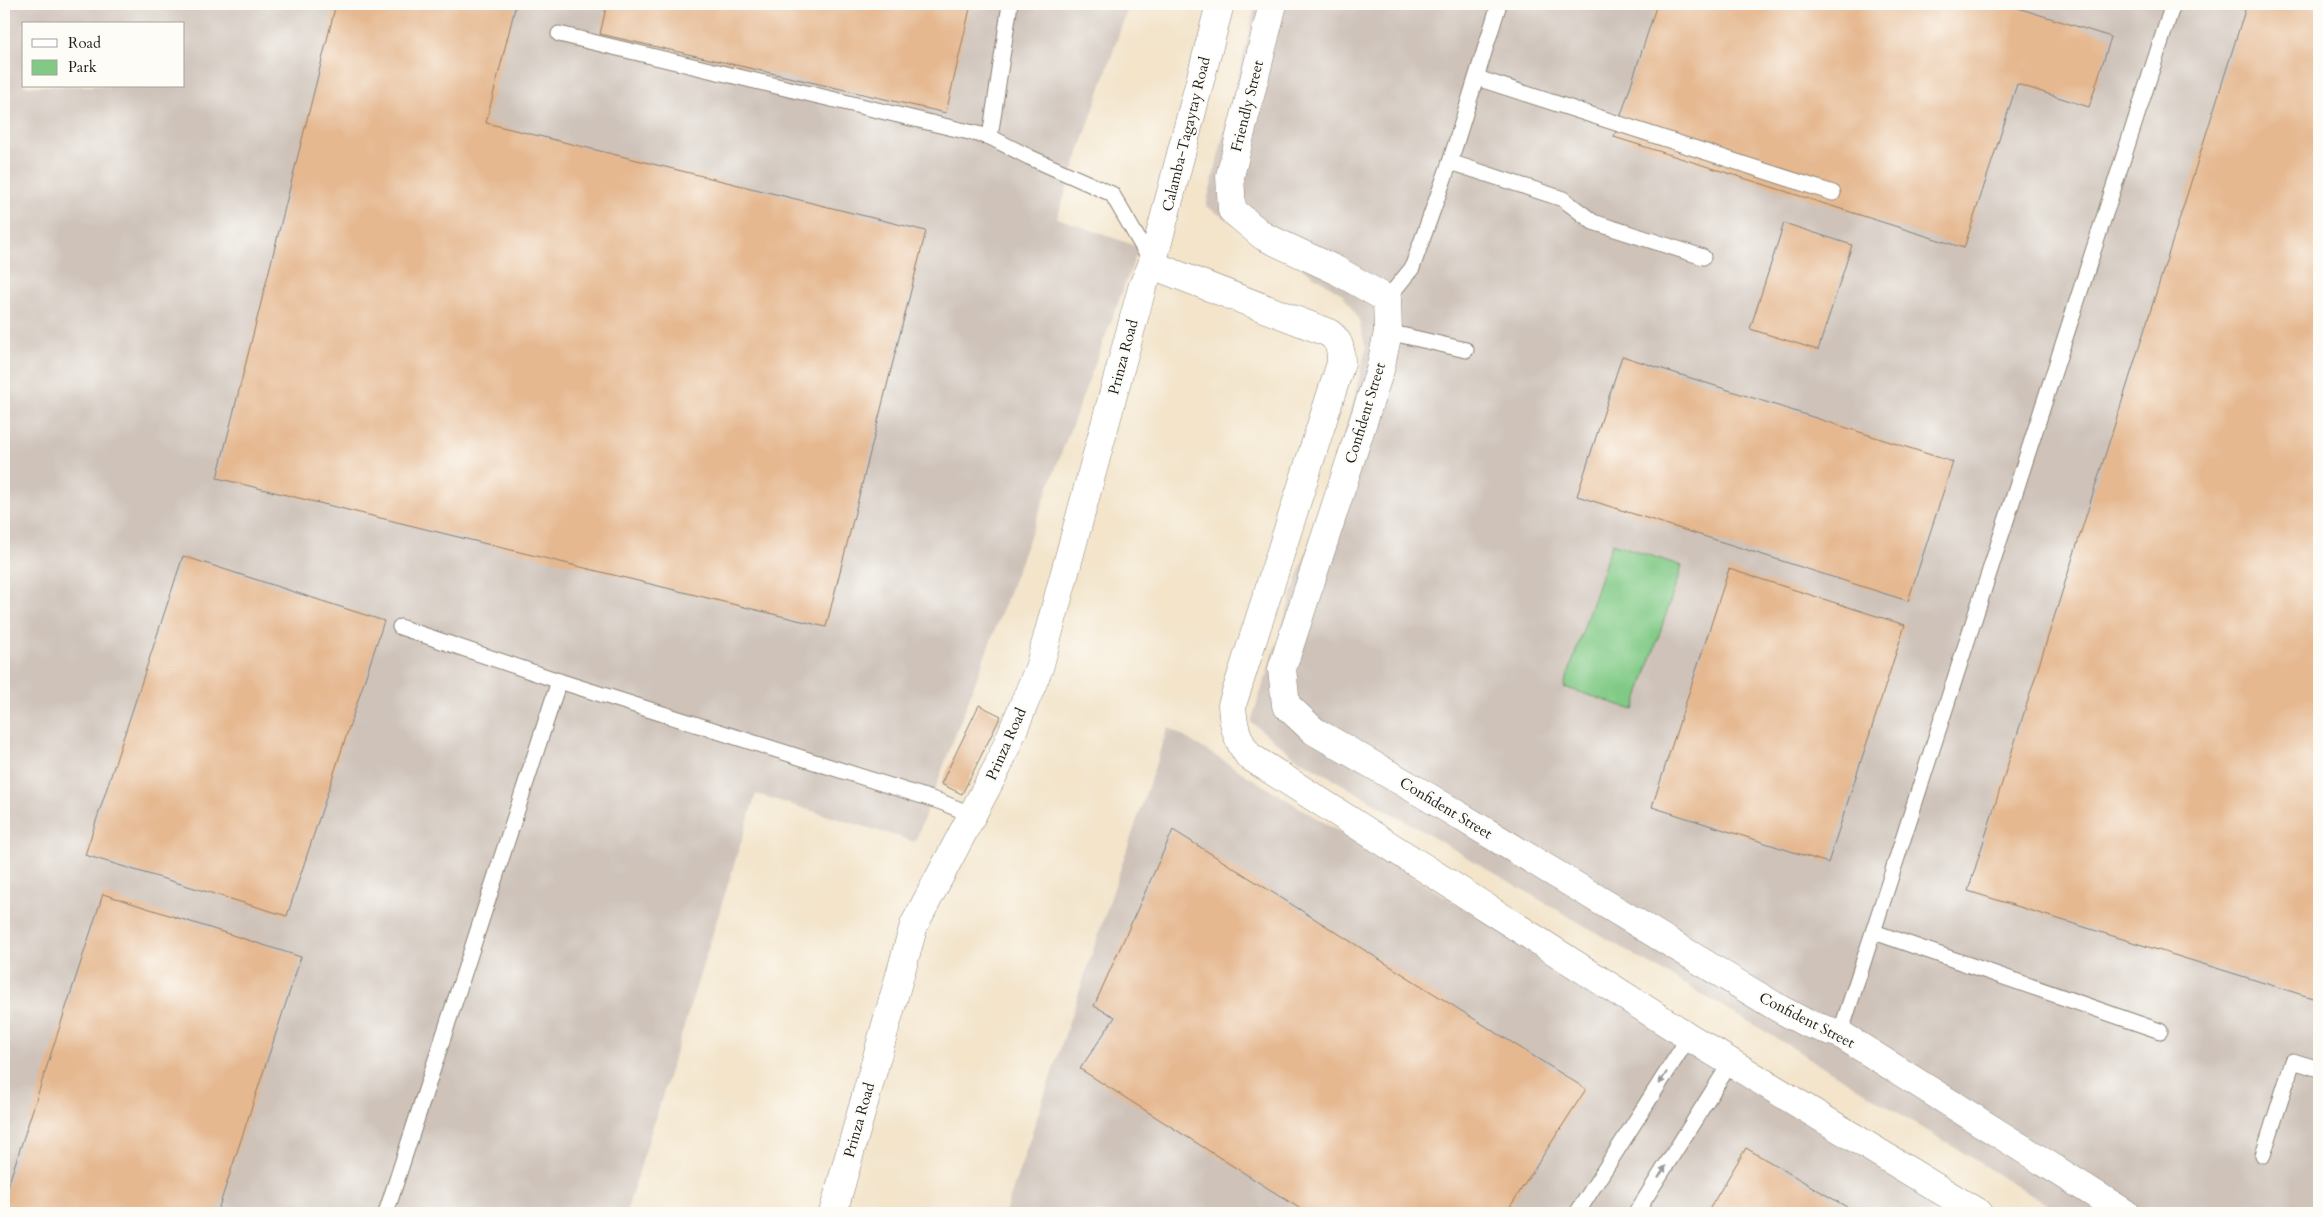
<svg xmlns="http://www.w3.org/2000/svg" width="2323" height="1217" font-family="Cardo,serif">
<style>
.industrial{fill:#cec2b9;fill-rule:evenodd}
.green{fill:#81ca86;stroke:#4e7351}
.building{fill:#e5b890}
.lines{fill:none;stroke-linecap:round;stroke-linejoin:round}
.service-casing{stroke:#888073;stroke-width:17}
.minor-casing{stroke:#888073;stroke-width:29}
.tertiary-casing{stroke:#888073;stroke-width:29}
.secondary-casing{stroke:#888073;stroke-width:29}
.service{stroke:#fff;stroke-width:15}
.minor{stroke:#fff;stroke-width:28}
.tertiary{stroke:#fff;stroke-width:28}
.secondary{stroke:#fff;stroke-width:28}
.oneway{fill:#999}
.labels{text-anchor:middle;dominant-baseline:central;stroke-width:4;stroke-linejoin:round;paint-order:stroke}
.street-label{font-size:15px;fill:#1c1c1c;stroke:#fdfcf7}
</style>
<rect width="100%" height="100%" fill="#fdfcf7"/>
<filter id="ink" filterUnits="userSpaceOnUse"><feTurbulence type="fractalNoise" baseFrequency=".02" numOctaves="2"/><feDisplacementMap in="SourceGraphic" scale="10" xChannelSelector="R" yChannelSelector="G"/><feConvolveMatrix kernelMatrix="1 2 1 2 8 2 1 2 1" color-interpolation-filters="sRGB"/></filter>
<filter id="wash" filterUnits="userSpaceOnUse"><feTurbulence type="fractalNoise" baseFrequency=".0096" numOctaves="4" result="noise"/><feDisplacementMap in="SourceGraphic" scale="20" xChannelSelector="R" yChannelSelector="G"/><feGaussianBlur stdDeviation="1.12" result="paint"/><feColorMatrix in="noise" values="0 0 0 0 0 0 0 0 0 0 0 0 0 0 0 0 0 1.4 0 .05"/><feComposite in="paint" operator="in"/></filter>
<g filter="url(#wash)">
<rect width="100%" height="100%" fill="#f3e4ca"/>
<g class="industrial">
<path d="M4 4H1129L1057 218 1139 247 915 842 756 794 626 1213H4ZM24 24H184V86H24Z"/>
<polygon points="1256,4 2319,4 2319,1213 2061,1213 1778,1039 1294,756 1251,722 1351,412 1366,348 1358,318 1342,294 1206,206"/>
<polygon points="1168,727 1963,1213 1005,1213"/>
</g>
<polygon class="green" points="1612,543 1682,566 1634,710 1564,687"/>
<g id="blocks">
<g class="building">
<polygon points="336,4 516,4 486,123 926,231 826,627 217,478"/>
<polygon points="607,4 971,4 946,113 600,34"/>
<polygon points="1657,4 2005,4 2111,37 2089,107 2017,84 1964,248 1614,137"/>
<polygon points="2247,4 2319,4 2319,1000 1968,891"/>
<polygon points="1784,223 1852,245 1818,350 1750,329"/>
<polygon points="1622,356 1953,462 1908,601 1577,496"/>
<polygon points="183,556 384,621 287,916 85,855"/>
<polygon points="1729,569 1905,625 1828,863 1652,807"/>
<polygon points="979,705 1001,716 962,794 941,784"/>
<polygon points="1173,830 1586,1089 1506,1213 1307,1213 1080,1069 1115,1017 1094,1006"/>
<polygon points="103,894 301,957 217,1213 4,1213 4,1198"/>
<polygon points="1746,1148 1857,1213 1707,1213"/>
</g>
</g>
</g>
<g filter="url(#ink)">
<use href="#blocks" fill-opacity="0" stroke="#888073" stroke-width="1"/>
<g class="lines">
<defs>
<g id="service">
<polyline points="1010,4 990,137 1029,157 1112,194 1152,263"/>
<polyline points="559,34 990,137"/>
<polyline points="1477,78 1833,193"/>
<polyline points="1450,162 1563,199 1593,222 1703,257"/>
<polyline points="1387,299 1412,268 1450,162 1499,4"/>
<polyline points="1388,332 1466,350"/>
<polyline points="400,627 559,681 941,802 973,815"/>
<polyline points="1874,932 2160,1031"/>
<polyline points="1840,1034 2173,4"/>
<polyline points="2263,1155 2293,1061 2319,1069"/>
<polyline points="386,1213 559,681"/>
<polyline points="1577,1213 1689,1037"/>
<polyline points="1636,1213 1731,1062"/>
</g>
<polyline id="minor" points="1273,4 1230,176 1232,210 1263,236 1336,270 1387,299 1388,332 1380,370 1282,669 1286,705 1314,731 1425,795 1780,1009 1806,1023 1840,1034 2125,1213"/>
<path id="tertiary" d="M1152 265 1329 333C1340 341 1341 349 1341 363L1232 705C1233 725 1237 740 1249 756L1689 1037 1978 1213"/>
<polyline id="secondary" points="833,1213 914,925 998,766 1039,668 1142,288 1152,265 1220,4"/>
</defs>
<use href="#service" class="service-casing"/>
<use href="#minor" class="minor-casing"/>
<use href="#tertiary" class="tertiary-casing"/>
<use href="#secondary" class="secondary-casing"/>
<use href="#service" class="service"/>
<use href="#minor" class="minor"/>
<use href="#tertiary" class="tertiary"/>
<use href="#secondary" class="secondary"/>
</g>
<defs><path id="oneway-solid" d="M-6-.8H1V-3.2L6.5 0L1 3.2V.8H-6Z" transform="scale(1.25)"/></defs>
<g class="oneway">
<use href="#oneway-solid" transform="translate(1663 1078) rotate(122)"/>
<use href="#oneway-solid" transform="translate(1662 1172) rotate(-58)"/>
</g>
</g>
<g class="labels">
<g class="street-label">
<text transform="translate(1247 106) rotate(-76)">Friendly Street</text>
<text transform="translate(1186 134) rotate(-76)">Calamba-Tagaytay Road</text>
<text transform="translate(1123 357) rotate(-75)">Prinza Road</text>
<text transform="translate(1365 413) rotate(-73)">Confident Street</text>
<text transform="translate(1006 744) rotate(-66)">Prinza Road</text>
<text transform="translate(1446 808) rotate(31)">Confident Street</text>
<text transform="translate(1807 1020) rotate(27)">Confident Street</text>
<text transform="translate(859 1120) rotate(-74)">Prinza Road</text>
</g>
</g>
<rect width="2323" height="1217" fill="none" stroke="#fdfcf7" stroke-width="20"/>
<rect x="22" y="22" width="162" height="65" fill="#fdfcf7" stroke="#a3a29f"/>
<rect x="32" y="39" width="25" height="8" fill="#ffffff" stroke="#a3a29f"/>
<text x="68" y="48" font-size="15" fill="#1c1c1c">Road</text>
<rect x="32" y="60" width="25" height="15" fill="#81ca86" stroke="#a3a29f"/>
<text x="68" y="72" font-size="15" fill="#1c1c1c">Park</text>
</svg>
